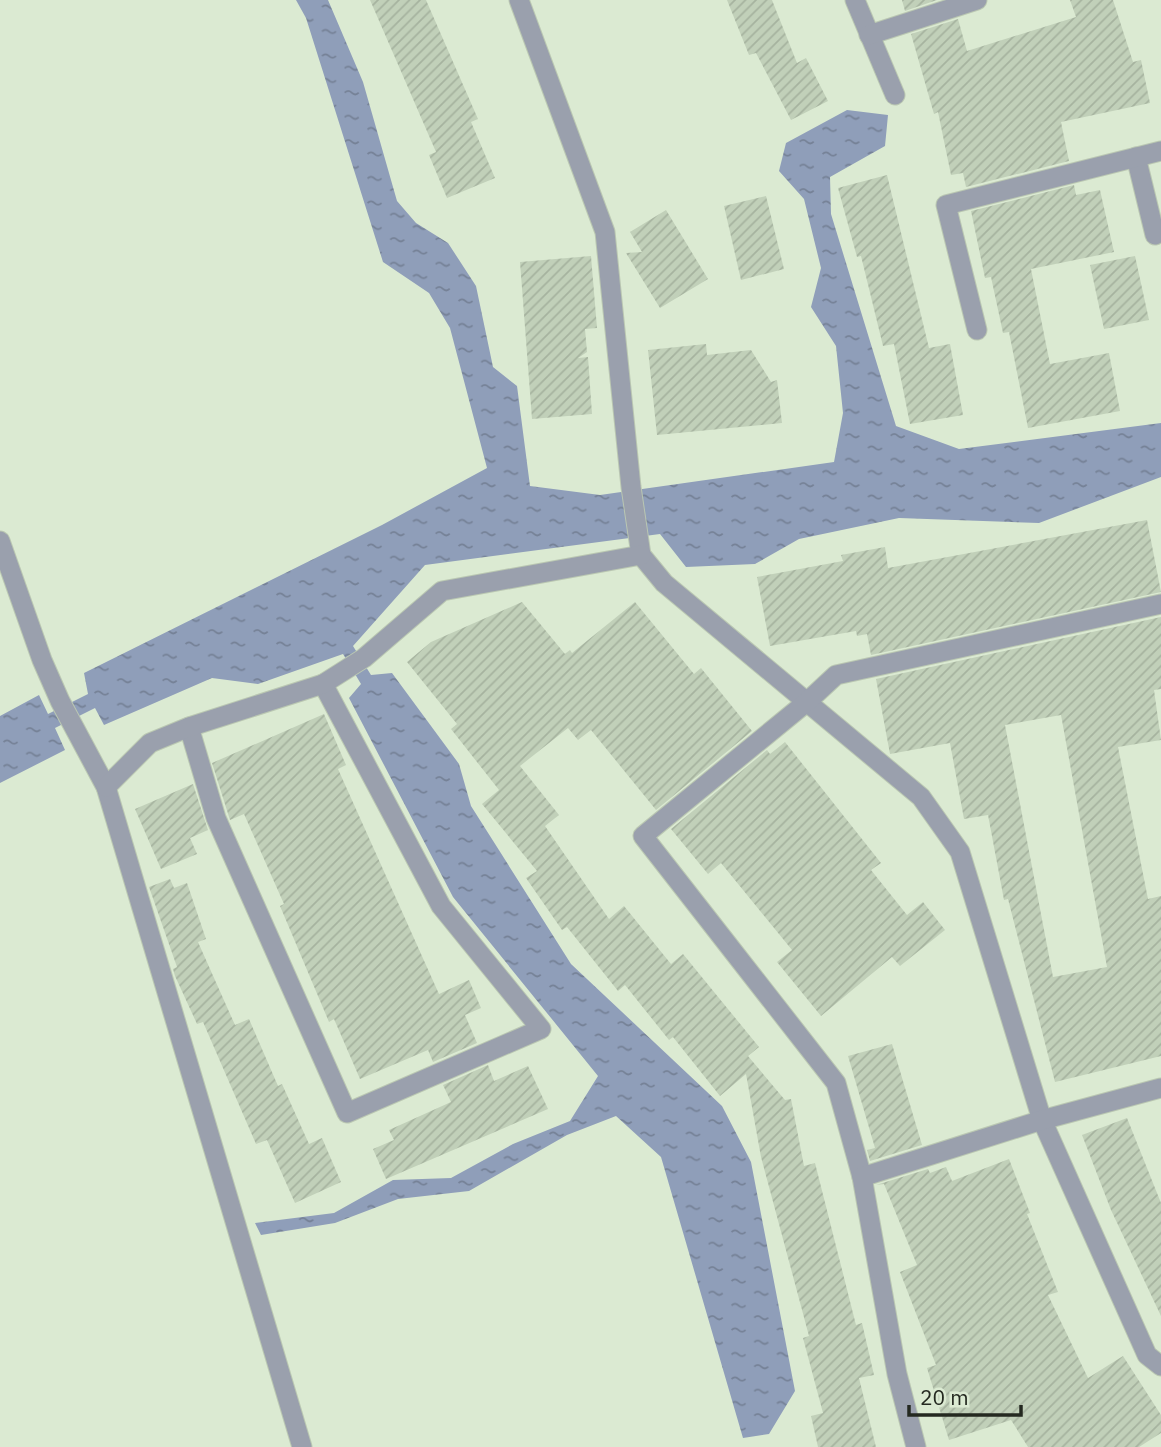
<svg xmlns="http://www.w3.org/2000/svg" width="1161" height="1447" font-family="'IBM Plex Sans',sans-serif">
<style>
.water{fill:url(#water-ripples)}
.building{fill:url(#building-hatch);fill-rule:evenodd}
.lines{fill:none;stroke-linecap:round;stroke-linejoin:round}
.minor-casing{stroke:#bac7b2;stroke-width:21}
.minor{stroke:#9aa0ad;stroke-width:19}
</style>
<defs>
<pattern id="water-ripples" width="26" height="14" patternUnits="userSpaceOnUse" patternTransform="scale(1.75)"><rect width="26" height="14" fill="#8f9eb9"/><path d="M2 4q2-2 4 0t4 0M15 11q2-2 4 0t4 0" fill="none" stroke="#758196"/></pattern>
<pattern id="building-hatch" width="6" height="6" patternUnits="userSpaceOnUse" patternTransform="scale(1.75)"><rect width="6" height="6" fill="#c1d0b9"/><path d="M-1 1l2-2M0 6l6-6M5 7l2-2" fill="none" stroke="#a6b39f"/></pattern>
</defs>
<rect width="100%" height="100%" fill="#dbead2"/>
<polygon class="water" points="296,0 328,0 363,82 397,201 416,223 448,243 476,286 493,367 517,386 530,486 600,495 834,462 843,413 836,346 811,307 821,268 804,199 779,171 786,143 847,110 888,115 885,146 830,177 831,214 896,426 959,449 1161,423 1161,477 1039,523 899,518 799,539 755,564 686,567 660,534 425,565 353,646 371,675 392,673 459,764 471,806 571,964 722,1106 751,1162 795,1391 769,1434 743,1438 661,1157 616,1116 567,1135 469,1191 398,1199 335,1223 261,1235 255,1223 334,1213 393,1180 451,1178 513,1144 570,1121 598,1076 453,897 349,698 361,684 343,654 258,684 212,678 104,725 95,708 55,728 65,750 0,783 0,716 39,695 48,714 88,694 84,673 382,525 487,468 450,328 429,293 383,262 306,18"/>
<g class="building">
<polygon points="370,0 426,0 478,119 471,122 495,178 447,198 429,155 436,152"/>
<polygon points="727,0 772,0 797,63 806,58 828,101 791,120 756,53 749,55"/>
<polygon points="902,0 937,0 905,11"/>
<polygon points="1070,0 1113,0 1133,62 1141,60 1150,103 1061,122 1069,161 966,187 963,173 951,175 938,112 934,114 911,34 958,19 967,51 1076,17"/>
<polygon points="887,175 929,348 950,344 963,415 910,424 894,344 883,346 861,256 857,257 838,188"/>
<polygon points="1074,185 1076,195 1100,190 1114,252 1031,269 1050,364 1109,353 1120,411 1028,428 1009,332 1003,333 991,277 985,278 971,211"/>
<polygon points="766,196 784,269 741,280 724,206"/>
<polygon points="666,210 708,279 660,308 626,253 642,252 630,232"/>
<polygon points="591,256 597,328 585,329 587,352 578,358 588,357 592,414 532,419 520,262"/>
<polygon points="1135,256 1149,320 1104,329 1090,265"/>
<polygon points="706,344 707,355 751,350 771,382 777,380 782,423 657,435 648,350"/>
<polygon points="1147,520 1161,592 871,655 867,634 857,636 856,631 770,646 757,577 843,561 841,555 885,547 888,568"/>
<polygon points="522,602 565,654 570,650 572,653 635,602 694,674 701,668 752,731 656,810 591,730 578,740 568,728 520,766 559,815 545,826 609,919 624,906 671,964 683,954 759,1047 748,1056 785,1100 791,1099 804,1166 815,1163 856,1325 862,1323 874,1375 859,1378 876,1447 818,1447 811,1416 823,1413 803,1338 809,1336 761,1157 746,1074 720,1096 673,1037 669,1040 625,985 618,991 567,927 562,930 526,878 537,871 482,804 499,790 451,729 457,724 407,662 431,642"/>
<path d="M1161 617V689L1154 690 1161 740 1118 747 1148 899 1161 896V1056L1055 1082 1008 899 1004 900 988 815 964 819 950 743 890 754 876 679ZM1061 715 1107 967 1053 977 1005 725Z"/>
<polygon points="324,714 346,765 338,769 439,994 469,980 481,1008 465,1015 477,1043 433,1062 428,1050 360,1079 334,1019 329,1022 280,906 284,904 244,814 230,820 212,763"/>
<polygon points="785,742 881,863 871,870 907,915 923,902 945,930 900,966 892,957 821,1016 777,962 792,950 721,863 708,874 671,829 767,750 770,754"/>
<polygon points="193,784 208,830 190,838 197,854 161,869 135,809"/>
<polygon points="170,879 174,888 187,883 206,939 198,942 235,1025 249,1019 278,1086 282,1084 309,1144 322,1138 341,1182 295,1203 267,1140 256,1144 203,1022 197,1024 175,976 173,969 177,967 149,887"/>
<polygon points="892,1044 922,1145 870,1161 867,1150 875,1148 848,1056"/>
<polygon points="488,1065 494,1081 528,1066 548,1109 386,1179 373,1149 394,1140 389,1130 451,1102 443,1085"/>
<polygon points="1127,1118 1161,1203 1161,1316 1111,1210 1082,1135"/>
<polygon points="1009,1159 1030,1213 1027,1214 1058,1292 1048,1295 1088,1378 1123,1356 1161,1415 1161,1433 1139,1447 1028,1447 1011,1420 949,1440 927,1368 936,1365 900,1272 917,1265 884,1184 876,1185 928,1169 930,1173 946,1167 952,1181"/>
</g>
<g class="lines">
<defs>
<g id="minor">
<polyline points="519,0 605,232 631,487 641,555 664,583 921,797 960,852 1042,1120 1147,1355 1161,1366"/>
<polyline points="855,0 895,95"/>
<polyline points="869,35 977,0"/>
<polyline points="1136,157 1155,235"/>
<polyline points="977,330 946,205 1161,151"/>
<polyline points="0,541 42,660 60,701 106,787 302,1447"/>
<polyline points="189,727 216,818 347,1113 541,1029 441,906 323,684"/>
<polyline points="106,787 150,743 189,727 323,684 364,658 442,591 641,555"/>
<polyline points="862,1177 836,1083 643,836 808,701 836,675 1161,604"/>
<polyline points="916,1447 897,1374 862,1177 1042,1120 1161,1088"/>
</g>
</defs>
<use href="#minor" class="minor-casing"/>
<use href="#minor" class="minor"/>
</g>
<path d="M909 1405v10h112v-10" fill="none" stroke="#242920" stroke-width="3.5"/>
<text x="920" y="1405" font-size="21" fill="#242920" stroke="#dbead2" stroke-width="5" paint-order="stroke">20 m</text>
</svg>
